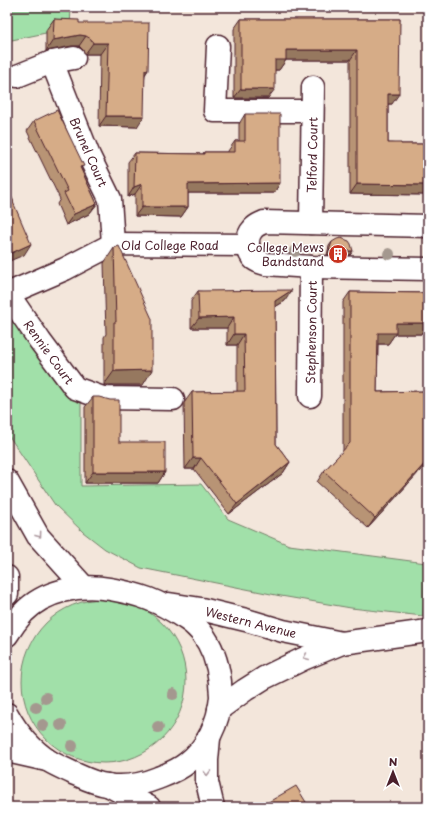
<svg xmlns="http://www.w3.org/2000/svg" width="435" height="814" font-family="'Playpen Sans',sans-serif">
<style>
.green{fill:#a1e0a9;stroke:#76806a}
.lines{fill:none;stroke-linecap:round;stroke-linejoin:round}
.minor-casing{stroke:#4a1f2b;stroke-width:25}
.major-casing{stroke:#4a1f2b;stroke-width:25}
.minor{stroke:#fff;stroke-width:22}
.major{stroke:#fff;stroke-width:22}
.tree{fill:#a4988f}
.wall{fill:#b89474;stroke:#4a1f2b}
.shaded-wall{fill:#96785e;stroke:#4a1f2b}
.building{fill:#d6ac87;stroke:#4a1f2b}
.oneway{stroke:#ae9aa0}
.labels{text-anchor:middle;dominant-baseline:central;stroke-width:3;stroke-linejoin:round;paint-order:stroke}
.street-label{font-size:12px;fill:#4a1f2b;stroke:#fff}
.poi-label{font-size:12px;fill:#4a1f2b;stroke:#fff;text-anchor:end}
</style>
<rect width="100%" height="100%" fill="#f3e6db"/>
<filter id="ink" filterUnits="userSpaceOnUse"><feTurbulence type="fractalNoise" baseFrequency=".025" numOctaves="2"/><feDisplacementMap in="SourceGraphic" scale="8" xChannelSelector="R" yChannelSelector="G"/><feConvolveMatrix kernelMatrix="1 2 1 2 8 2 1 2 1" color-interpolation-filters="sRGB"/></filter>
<g filter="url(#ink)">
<g class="green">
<polygon points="7,7 71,7 70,28 7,41"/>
<polygon points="7,301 81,403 81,486 201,484 228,519 289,545 426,563 423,616 351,608 281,596 141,568 105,549 83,532 55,505 7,433"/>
<circle cx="104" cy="681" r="82"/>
</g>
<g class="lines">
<defs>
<g id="minor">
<polyline points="218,46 215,111 312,111"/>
<polyline points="52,62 89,156 110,199 113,244"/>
<polyline points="17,76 52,62 74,58"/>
<polyline points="311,223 313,87"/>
<path d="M428 226 264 222C260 224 256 225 253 229 246 236 246 251 254 259 258 262 262 263 266 264L311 267 428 269"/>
<polyline points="7,294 65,269 113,244 248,245"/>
<polyline points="8,294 40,341 75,388 103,398 173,399"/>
<polyline points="310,396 311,267"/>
<polyline points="209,738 207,760 207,782 213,807"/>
<polyline points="108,785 149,807"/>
</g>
<g id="major">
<polyline points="7,481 38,536 84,587"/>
<polyline points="7,577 7,594"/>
<polyline points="169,604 201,609 246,620 283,631 342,643"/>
<path d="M7 635C12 627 17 620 23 613 45 590 80 584 110 589 139 594 159 601 183 617 190 621 196 626 201 632 213 647 218 664 220 682 220 687 221 693 221 697 219 722 207 748 187 763 179 770 168 774 158 778 143 784 124 788 107 785 96 784 84 778 73 773 65 769 57 766 49 761 32 750 17 732 7 714"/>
<polyline points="219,709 245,690 264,678 303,659 342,643 428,631"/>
<polyline points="7,751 47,760"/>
</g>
</defs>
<use href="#minor" class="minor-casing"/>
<use href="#major" class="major-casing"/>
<use href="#minor" class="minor"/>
<use href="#major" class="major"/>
</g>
<g class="tree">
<circle cx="295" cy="251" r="6"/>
<circle cx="389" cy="254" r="6"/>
<circle cx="173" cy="694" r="6"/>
<circle cx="46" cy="698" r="6"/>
<circle cx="36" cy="707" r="6"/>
<circle cx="43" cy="725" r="6"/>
<circle cx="61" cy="725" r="6"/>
<circle cx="158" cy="727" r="6"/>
<circle cx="72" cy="746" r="6"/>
</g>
<g class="wall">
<polygon points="54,19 79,23 148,70 145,75 137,127 99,126 100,54 85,54 83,50 79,46 72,46 46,51 46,30"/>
<polygon points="241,19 400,19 392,104 388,104 388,143 401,144 428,144 428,195 350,194 350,60 286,60 279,70 275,70 268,98 234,98 234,29"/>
<polygon points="245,114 280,183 274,193 188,193 188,207 181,217 135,216 135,194 128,197 128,162 135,153 203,154 204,152 228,152 228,151 235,141 239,141 239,124"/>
<polygon points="34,121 81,169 97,204 89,214 66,225 57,204 60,199 27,131"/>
<polygon points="332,242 353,251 350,255 327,255 329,246"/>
<polygon points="114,248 143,385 104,385 104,337 106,334 104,263"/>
<polygon points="198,291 285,301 275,307 276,444 290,462 283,473 229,514 194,469 185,469 184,403 192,392 237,392 237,345 227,345 227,328 191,328 191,301"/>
<polygon points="350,292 428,293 428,332 422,332 421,334 395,334 388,344 378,344 377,392 428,391 428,462 368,528 317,482 324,471 343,451 343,302"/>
<polygon points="93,397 119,442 165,472 158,483 85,483 85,407"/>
</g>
<g class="shaded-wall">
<polygon points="80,35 86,36 79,46 72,46 46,51 53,40"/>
<polygon points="93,43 108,43 100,54 85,54"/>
<polygon points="286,50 357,50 350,60 286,60 279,70 268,70 275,60"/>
<polygon points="145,70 148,70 141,80"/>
<polygon points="241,89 275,89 268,98 234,98"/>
<polygon points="388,94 399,94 392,104 382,104"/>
<polygon points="106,116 144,116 137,127 99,126"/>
<polygon points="280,183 274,193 182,193 188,184"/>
<polygon points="142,184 135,194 128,197 134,187"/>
<polygon points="357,184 428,185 428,195 350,194"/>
<polygon points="97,204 89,214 66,225 74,214"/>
<polygon points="142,207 188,207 181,217 135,216"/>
<polygon points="31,244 24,255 7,262 7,255"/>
<polygon points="329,251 353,251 350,255 327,255"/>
<polygon points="292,290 285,301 268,311 275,301"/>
<polygon points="234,317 227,328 191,328 199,318"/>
<polygon points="396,323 428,323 428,332 422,332 421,334 395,334 388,344 371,344 378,333"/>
<polygon points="234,334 244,334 237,345 227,345"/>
<polygon points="152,370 143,385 104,385 114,371"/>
<polygon points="193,458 201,458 194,469 185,469"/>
<polygon points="428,460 428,462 368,528 375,518"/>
<polygon points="290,462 283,473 229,514 237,504"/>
<polygon points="93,472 165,472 158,483 85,483"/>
</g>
<g class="building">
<polygon points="54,19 79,20 79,23 149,23 148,70 145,70 144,116 106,116 108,43 93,43 91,39 86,36 80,35 53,40"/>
<polygon points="241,19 400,19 399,94 388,94 388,143 401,143 401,144 428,144 428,185 357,184 357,50 286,50 286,60 275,60 275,89 241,89"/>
<polygon points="57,110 84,166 80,167 97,204 74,214 64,193 68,191 34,121"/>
<polygon points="245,114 280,114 280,183 188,184 188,207 142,207 142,184 134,187 135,153 204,154 204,152 235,152 235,141 245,141"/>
<polygon points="7,188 14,202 13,202 31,244 7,255"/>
<polygon points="341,238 349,241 351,244 353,251 329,251 332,242 337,239"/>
<polygon points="119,246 152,319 152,370 114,371 114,322 116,322 114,248"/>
<polygon points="292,290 275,301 276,444 290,462 237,504 201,458 193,458 192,394 192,392 245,391 244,334 234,334 234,317 199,318 198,291"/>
<polygon points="350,292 428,293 428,323 396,323 396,333 378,333 377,392 428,391 428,460 375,518 324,471 350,443"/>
<polygon points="93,397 99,397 110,400 119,400 119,442 165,442 165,472 93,472"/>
<polygon points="296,786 309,807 260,807"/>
</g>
<defs><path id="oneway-chevron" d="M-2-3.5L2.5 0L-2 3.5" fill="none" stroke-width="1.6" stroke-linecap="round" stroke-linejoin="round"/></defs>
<g class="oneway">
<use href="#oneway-chevron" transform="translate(39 535) rotate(54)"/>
<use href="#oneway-chevron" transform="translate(306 657) rotate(157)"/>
<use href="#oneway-chevron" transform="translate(207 773) rotate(89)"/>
</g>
</g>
<defs>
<symbol id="building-disc" viewBox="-11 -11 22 22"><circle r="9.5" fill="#c8321e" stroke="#fff"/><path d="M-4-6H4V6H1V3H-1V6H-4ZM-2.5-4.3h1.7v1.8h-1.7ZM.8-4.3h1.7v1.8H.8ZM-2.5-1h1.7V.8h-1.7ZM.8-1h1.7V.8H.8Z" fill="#fff"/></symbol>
</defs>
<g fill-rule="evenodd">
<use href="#building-disc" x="327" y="243" width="22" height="22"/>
</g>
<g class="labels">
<g class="street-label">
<text transform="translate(89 152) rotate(66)">Brunel Court</text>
<text transform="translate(312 155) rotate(-89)">Telford Court</text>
<text x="170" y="245">Old College Road</text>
<text transform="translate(311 332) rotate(-89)">Stephenson Court</text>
<text transform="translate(49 352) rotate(54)">Rennie Court</text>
<text transform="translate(251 622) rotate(14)">Western Avenue</text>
</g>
<g class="poi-label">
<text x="324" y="247">College Mews<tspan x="324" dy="14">Bandstand</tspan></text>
</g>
</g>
<rect width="435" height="814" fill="none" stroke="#fff" stroke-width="24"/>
<rect x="12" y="12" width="411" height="790" fill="none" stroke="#4a1f2b" stroke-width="1.5" filter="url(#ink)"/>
<g transform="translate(393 772)" stroke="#ffffff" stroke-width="3" paint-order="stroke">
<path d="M0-3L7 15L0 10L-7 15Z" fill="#4a1f2b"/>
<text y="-6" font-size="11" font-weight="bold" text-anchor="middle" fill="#4a1f2b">N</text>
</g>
</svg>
